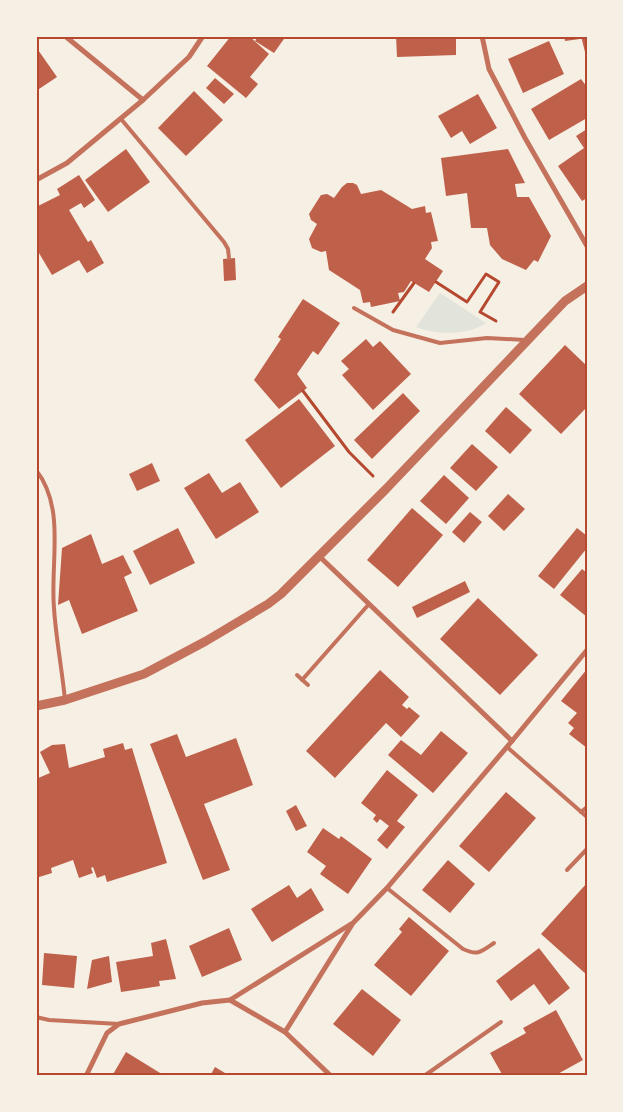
<svg xmlns="http://www.w3.org/2000/svg" width="623" height="1112" font-family="'Sofia Sans Condensed',sans-serif">
<style>
.green{fill:#e2e4dc}
.building{fill:#bf614a}
.lines{fill:none;stroke-linecap:round;stroke-linejoin:round}
.path{stroke:#b5482f;stroke-width:3}
.service{stroke:#c5725c;stroke-width:4}
.minor{stroke:#c5725c;stroke-width:5}
.tertiary{stroke:#c5725c;stroke-width:9}
.neatline{fill:none;stroke:#b5482f;stroke-width:2}
</style>
<rect width="100%" height="100%" fill="#f6efe4"/>
<path class="green" d="M440 293 486 323C467 336 436 335 416 327Z"/>
<g class="building">
<polygon points="231,36 249,36 269,54 250,77 258,84 246,98 207,66"/>
<polygon points="258,36 286,36 274,53 255,41"/>
<polygon points="396,36 456,36 456,55 397,57"/>
<polygon points="564,36 580,36 580,39 565,41"/>
<polygon points="581,36 587,36 587,56 586,56"/>
<polygon points="549,41 564,74 523,93 508,59"/>
<polygon points="36,47 57,77 36,91"/>
<polygon points="215,78 234,94 224,104 206,88"/>
<polygon points="581,79 587,87 587,118 549,140 531,109"/>
<polygon points="194,91 223,120 186,156 158,128"/>
<polygon points="478,94 497,128 470,144 462,131 451,138 438,116"/>
<polygon points="587,129 587,198 582,201 558,166 584,148 576,136"/>
<polygon points="126,149 150,182 108,212 85,180"/>
<polygon points="508,149 525,183 515,184 517,197 529,197 551,236 538,262 534,260 526,270 502,259 490,245 487,228 471,228 467,193 446,196 441,158"/>
<polygon points="79,175 95,200 84,208 81,203 69,210 88,242 91,240 104,263 87,273 79,260 52,275 36,248 36,207 60,195 57,189"/>
<polygon points="347,183 353,183 357,185 361,194 381,190 412,209 425,206 426,213 431,212 438,241 431,242 432,248 425,259 443,271 429,292 411,281 404,292 398,293 400,301 371,307 370,302 363,303 360,290 329,270 326,251 321,252 312,248 309,239 317,224 311,220 309,214 321,195 327,194 334,198 342,187"/>
<polygon points="235,258 236,280 224,281 223,259"/>
<polygon points="303,299 340,323 318,355 313,351 297,374 307,388 279,409 254,380 281,339 278,337"/>
<polygon points="366,339 373,347 380,341 411,374 373,410 342,375 349,369 341,361"/>
<polygon points="565,345 587,366 587,407 561,434 519,394"/>
<polygon points="403,393 420,411 372,459 354,440"/>
<polygon points="299,399 335,446 281,488 245,440"/>
<polygon points="506,407 532,430 510,454 485,431"/>
<polygon points="472,444 498,467 476,491 450,468"/>
<polygon points="152,463 160,481 137,491 129,474"/>
<polygon points="209,473 222,493 240,482 259,512 216,539 184,488"/>
<polygon points="444,475 469,498 446,524 420,501"/>
<polygon points="508,494 525,509 504,531 488,516"/>
<polygon points="412,508 443,535 398,587 367,560"/>
<polygon points="470,512 482,522 464,543 452,532"/>
<polygon points="178,528 195,563 150,585 133,551"/>
<polygon points="577,528 587,536 587,548 554,589 538,576"/>
<polygon points="91,534 102,564 123,555 132,573 124,577 138,611 82,634 69,600 58,605 62,548"/>
<polygon points="582,569 587,573 587,617 560,595"/>
<polygon points="465,581 470,592 417,618 412,607"/>
<polygon points="478,598 538,655 500,695 440,639"/>
<polygon points="587,669 587,748 569,734 574,728 568,723 577,713 561,701"/>
<polygon points="380,670 409,697 402,705 407,709 409,707 420,716 401,737 386,723 335,778 306,751"/>
<polygon points="441,731 468,753 433,793 388,755 401,740 421,755"/>
<polygon points="177,734 186,757 236,738 253,785 204,804 230,870 203,880 150,744"/>
<polygon points="123,743 125,750 132,748 167,863 107,882 105,875 97,878 93,867 91,868 93,873 79,878 73,860 51,868 52,873 36,878 36,779 50,773 40,752 52,745 65,744 69,768 105,757 103,749"/>
<polygon points="387,770 418,795 397,821 405,827 387,849 377,840 389,826 380,819 377,823 373,819 376,815 361,803"/>
<polygon points="506,792 536,818 489,872 459,846"/>
<polygon points="296,805 307,826 296,831 286,811"/>
<polygon points="323,828 339,839 341,836 372,859 348,894 320,874 326,866 307,852"/>
<polygon points="448,860 475,884 450,913 422,890"/>
<polygon points="587,883 587,975 541,934"/>
<polygon points="289,885 297,898 311,888 324,910 272,942 251,909"/>
<polygon points="409,917 449,951 411,996 374,965 402,932 399,929"/>
<polygon points="229,928 242,960 202,977 189,946"/>
<polygon points="166,939 176,979 159,981 160,986 121,992 116,962 153,956 151,943"/>
<polygon points="539,948 570,988 549,1005 534,984 511,1001 496,981"/>
<polygon points="44,953 77,956 74,988 42,985"/>
<polygon points="109,956 112,982 87,989 92,960"/>
<polygon points="362,989 401,1020 373,1056 333,1024"/>
<polygon points="556,1010 583,1060 554,1076 503,1076 490,1053 526,1033 523,1028"/>
<polygon points="126,1052 165,1076 112,1076"/>
<polygon points="215,1067 230,1076 210,1076"/>
</g>
<g class="lines">
<g class="path">
<polyline points="436,282 467,302 486,274 499,282 480,312 496,321"/>
<polyline points="393,312 414,283"/>
<polyline points="303,391 349,452 373,476"/>
</g>
<g class="service">
<polyline points="121,119 224,242 228,249 229,258"/>
<polyline points="354,308 393,330 440,343 487,338 525,340"/>
<path d="M36 470C66 508 50 563 54 608 56 639 62 669 65 700"/>
<polyline points="297,675 308,685"/>
<polyline points="302,680 369,604"/>
<polyline points="507,747 587,817"/>
<polyline points="581,812 587,807"/>
<polyline points="567,870 587,849"/>
<path d="M387 888 463 949C478 956 481 952 494 943"/>
<polyline points="36,1017 49,1020 119,1024"/>
<polyline points="424,1076 501,1022"/>
</g>
<g class="minor">
<polyline points="65,36 143,100"/>
<polyline points="482,36 489,69 525,138 587,246"/>
<polyline points="36,180 67,163 143,100 189,57 203,36"/>
<polyline points="319,556 512,741"/>
<polyline points="230,1000 285,1032 331,1076"/>
<polyline points="285,1032 353,923 387,888 512,741 587,650"/>
<polyline points="86,1076 107,1033 119,1024 202,1003 230,1000 351,924"/>
</g>
<polyline class="tertiary" points="36,706 65,700 144,674 206,641 268,604 281,594 386,489 565,301 587,286"/>
</g>
<rect width="623" height="1112" fill="none" stroke="#f6efe4" stroke-width="75"/>
<rect x="38" y="38" width="548" height="1036" class="neatline"/>
</svg>
